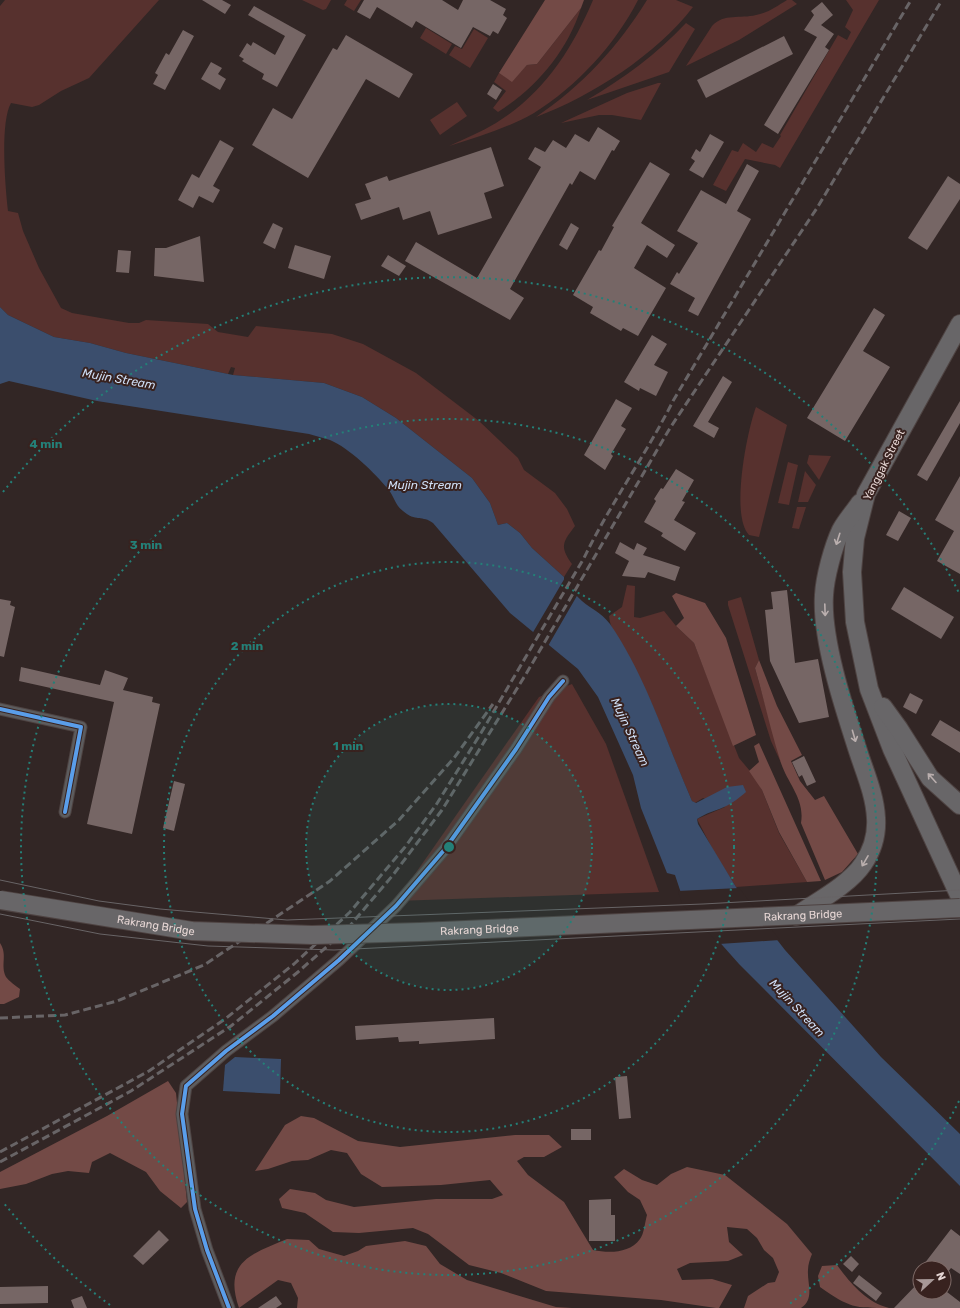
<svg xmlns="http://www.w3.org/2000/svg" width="960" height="1308" font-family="Rubik,sans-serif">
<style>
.green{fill:#57312e}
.forest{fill:#734a46}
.water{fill:#3b4e6d}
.pier{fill:#322625}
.building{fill:#766665}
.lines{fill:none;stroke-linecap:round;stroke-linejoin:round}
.minor-casing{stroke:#4e4342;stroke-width:13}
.primary-casing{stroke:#4e4342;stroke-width:20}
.minor{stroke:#5c5c5e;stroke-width:11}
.primary{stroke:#686668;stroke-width:18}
.tram{stroke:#686466;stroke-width:1}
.rail{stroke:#686466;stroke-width:3;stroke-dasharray:8 4;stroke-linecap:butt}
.primary-bridge-casing{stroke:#4e4342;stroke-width:20;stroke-linecap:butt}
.primary-bridge{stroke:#686668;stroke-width:18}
.cycleway-casing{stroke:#38221f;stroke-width:6}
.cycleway{stroke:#5a9eea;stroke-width:4}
.oneway{stroke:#baafae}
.ring{fill:none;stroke:#248078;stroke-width:2;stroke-dasharray:2 4}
.labels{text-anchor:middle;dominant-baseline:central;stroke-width:4;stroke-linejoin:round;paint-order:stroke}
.street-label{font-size:11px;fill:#e6d6d4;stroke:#38221f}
.water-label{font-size:12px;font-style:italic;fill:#cfdff7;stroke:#38221f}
.centre{fill:#248078;stroke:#38221f;stroke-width:2}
.ring-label{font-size:12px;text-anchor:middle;font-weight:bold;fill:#248078;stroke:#38221f;stroke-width:4;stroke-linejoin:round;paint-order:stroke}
</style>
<rect width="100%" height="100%" fill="#322625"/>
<g class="green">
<path d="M5 0H159L89 78 61 91 39 105 32 107 11 103C0 122 5 186 8 211L18 213 23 231 39 268 61 308 72 313 129 323H139L146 320 208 324 218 332 248 337 256 326 332 334 363 344 416 373 479 421 518 458 524 470 555 493 567 509 575 526C563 542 559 546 572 564L564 577 532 548 520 533 507 523 498 525 490 503 472 478 396 418 362 397 324 383 233 375 235 368 231 367 228 374 126 353 90 343 54 337 8 315 0 307V6Z"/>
<polygon points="302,0 331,0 326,9 323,10"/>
<polygon points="347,0 361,0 354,11 344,5"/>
<path d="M593 0H638C615 45 577 86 534 113 508 128 477 137 449 146 464 139 481 132 496 123 543 94 572 50 593 0Z"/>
<path d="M647 0H676L693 7C656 55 592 96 536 117 582 86 618 47 647 0Z"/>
<path d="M787 0H792L797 4 739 40 686 66 712 26C724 13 740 19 756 15 768 13 777 6 787 0Z"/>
<polygon points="846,0 879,0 780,168 775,165 745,159 726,191 713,185 732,150 738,152 743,143 756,152 762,143 773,148 781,136 780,135 838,35 847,40 851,32 845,27 853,10"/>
<path d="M581 8C567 52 536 88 498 112L493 108 506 91 494 82 499 73 512 81 527 65 537 64Z"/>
<path d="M686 23 695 29 669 72 587 100C624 78 657 54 686 23Z"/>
<polygon points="426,28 452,44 446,54 420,38"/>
<polygon points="474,29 488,38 470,68 449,55 455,46 462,49"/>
<polygon points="658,83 661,83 641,120 612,115 599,115 561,123 627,93"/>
<polygon points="457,102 467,116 440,135 430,120"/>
<path d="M756 407 787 425 759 537 749 535C730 515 747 431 756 407Z"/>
<polygon points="809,455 831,456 819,480 807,463"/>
<polygon points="788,462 798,465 789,505 778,503"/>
<polygon points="805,471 816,485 808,502 798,502"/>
<polygon points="797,507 806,507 799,529 792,528"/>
<path d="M627 585 635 586 634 617 640 618 664 611 676 626 694 643 739 758 755 777 762 790 779 833 807 882 736 887 714 852 697 819 725 807 703 798 695 803 692 801C671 754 655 705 630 659 623 645 610 632 609 616L622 607Z"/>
<polygon points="741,597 759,660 755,668 782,765 771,741 728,605 728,601"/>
<polygon points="572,684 606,744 659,892 396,901 539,697"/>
</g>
<g class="forest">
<polygon points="545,0 584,0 581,8 537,64 527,65 512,82 499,73"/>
<polygon points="676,593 705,603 726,638 756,735 733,746 694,643 676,626 684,618 672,596"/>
<path d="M759 660 777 706 802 755 791 761 800 781 815 800 824 796 858 854 842 872 825 880 801 823C805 799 788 784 781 763 771 732 764 699 755 668Z"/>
<polygon points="759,743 821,881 807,882 779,832 762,790 749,771 759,762 754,746"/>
<path d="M0 943C8 955 0 965 6 977 9 981 16 986 20 989L19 997 4 1004H0Z"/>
<polygon points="168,1081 176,1093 187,1202 181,1208 160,1191 146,1172 110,1153 92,1162 89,1173 68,1171 52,1174 26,1184 0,1189 0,1172 107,1116"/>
<path d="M301 1116 314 1118 358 1141 400 1147 515 1135H549L562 1147 544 1157H524L517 1161 528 1175 564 1202 593 1250C608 1253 629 1254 640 1239 644 1234 645 1222 647 1215L640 1200 628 1192 614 1177 624 1169 642 1180 657 1185 671 1174 687 1167 725 1175 787 1224 812 1254C810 1259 808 1264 808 1270 807 1283 815 1299 801 1308H744L748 1296 768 1283 775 1282 779 1272 773 1258 764 1250 757 1238 747 1229 727 1227 729 1242 743 1255 728 1261 690 1263 677 1269 682 1280 712 1279 732 1285 719 1308H716L661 1300 546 1291 501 1273 469 1265 428 1234 413 1228 359 1233 333 1232 305 1213 282 1208 279 1199 290 1189 315 1193 326 1200 354 1207 436 1199H492L503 1195 490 1180 441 1185 382 1187 361 1174 347 1153 331 1150 308 1160 292 1161 268 1169 255 1171 285 1125Z"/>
<path d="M287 1239 309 1240 319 1249 344 1256 358 1251 366 1246 405 1241 426 1246 440 1264 467 1280 556 1307 572 1308H297L298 1298 291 1283 278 1280 239 1308C223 1262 251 1254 287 1239Z"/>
<path d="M837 1265C851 1284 866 1302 889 1308 854 1308 850 1308 820 1287L818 1276 822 1266Z"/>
</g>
<g class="water">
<path d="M0 307 8 315 54 337 90 343 126 353 233 375 324 383 362 397 396 418 472 478 490 503 498 525 507 523 520 533 532 548 564 577V580C570 587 575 595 582 601 592 610 600 611 610 624 647 678 666 742 692 801L696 803 727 787 743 785 746 792C739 798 733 803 724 807 715 811 706 813 697 819L698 824 736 887 785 950 881 1057 960 1134V1186L739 964 684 902 675 875 667 873 641 808 633 775 598 697 578 669 510 613 433 523C423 515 415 522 403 511 395 505 394 496 388 489 375 473 349 448 330 440 323 438 316 436 309 434L97 401 9 381 0 384Z"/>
<polygon points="235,1057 281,1059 280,1094 223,1091 225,1065"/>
</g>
<g class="pier">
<polygon points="566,576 566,579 578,594 548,646 532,634"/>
<polygon points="739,888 780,940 719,944 682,904 678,891"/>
</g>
<g class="building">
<polygon points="202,0 222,0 231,5 225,14"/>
<polygon points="364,0 442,0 458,10 463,0 490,0 506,9 503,15 507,18 498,34 493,31 490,36 473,27 461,48 416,21 412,28 377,7 370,19 357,12"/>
<polygon points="822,2 833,15 821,25 834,34 825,47 829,50 778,134 764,125 817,37 804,30 814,15 811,11"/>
<polygon points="254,6 306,35 277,87 262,79 264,74 242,61 244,59 239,56 247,43 251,46 253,42 275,55 285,36 248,15"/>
<polygon points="183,30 194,36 165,90 153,84 158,75 155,73 166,53 169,55"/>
<polygon points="346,35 413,74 399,98 366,79 308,178 252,145 273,108 292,119 333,48 337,50"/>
<polygon points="784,36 793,54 706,98 697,80"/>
<polygon points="211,62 222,68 218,74 226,79 220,90 201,79"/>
<polygon points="493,84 502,90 496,100 487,94"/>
<polygon points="598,127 620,141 614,151 612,150 595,180 580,171 572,185 570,183 510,289 524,298 510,320 405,261 416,242 477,278 541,167 528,159 535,147 545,152 553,140 566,148 575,134 589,142"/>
<polygon points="710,134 724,142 703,178 689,170 695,161 691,158 696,149 700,152"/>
<polygon points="220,140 234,148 213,186 220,190 213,203 199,196 193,208 178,200 192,174 199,178"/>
<polygon points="491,147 504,186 484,193 492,218 438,235 430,211 403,220 399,207 361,220 355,204 371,199 365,184 387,176 389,181"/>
<polygon points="650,162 670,174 641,223 675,245 667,258 647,245 634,268 666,288 638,336 623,328 621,331 590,313 593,307 573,295 599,250 601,251 614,227 612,226"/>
<polygon points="747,164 759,171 737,211 751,219 698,316 688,311 695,298 670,284 677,272 679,274 698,243 677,231 701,190 726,204"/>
<polygon points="948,176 960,184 960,199 927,250 908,238"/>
<polygon points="273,223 283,228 275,249 263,243"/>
<polygon points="571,223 579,228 567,250 559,245"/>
<polygon points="200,236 204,282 154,276 155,248 166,248"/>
<polygon points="295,245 331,256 324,279 288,268"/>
<polygon points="118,250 131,251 129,273 116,272"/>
<polygon points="388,255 406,266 399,276 381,266"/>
<polygon points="874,308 885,315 863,351 890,367 845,441 807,418"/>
<polygon points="652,335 667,344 654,365 668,372 656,396 640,388 639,391 624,382"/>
<polygon points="723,376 732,382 708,422 719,428 714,438 693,426"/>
<polygon points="616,399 632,408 621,426 626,429 611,454 613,456 605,470 584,455"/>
<polygon points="960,401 960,423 927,481 917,475"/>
<polygon points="676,469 694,480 682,501 685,502 674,520 696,533 685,551 661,536 663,533 644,522 656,501 654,499 661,488 663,489"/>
<polygon points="960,476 960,574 937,561 954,531 935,520"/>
<polygon points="899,511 911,518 898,541 886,535"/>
<polygon points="620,542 634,550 637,543 647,548 643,555 680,567 675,581 648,572 645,578 622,576 629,561 615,553"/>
<polygon points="904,587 954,617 941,639 891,609"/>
<polygon points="787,590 795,663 818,659 829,717 799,723 770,661 765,610 773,609 771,592"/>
<polygon points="0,599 11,601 10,605 15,607 4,657 0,656"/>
<polygon points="21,667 100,685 105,670 128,678 123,690 153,697 152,702 160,704 132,834 87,824 114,702 19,681"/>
<polygon points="910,693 923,700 916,714 903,707"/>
<polygon points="940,720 960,732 960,753 931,735"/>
<polygon points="804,756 816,782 807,786 802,775 799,777 792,762"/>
<polygon points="174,781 185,784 174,831 163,828"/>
<polygon points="494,1018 495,1039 419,1044 419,1041 399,1042 398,1037 356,1040 355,1026"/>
<polygon points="627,1076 631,1118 619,1119 615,1077"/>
<rect x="571" y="1129" width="20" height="11"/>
<polygon points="611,1199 611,1215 615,1215 615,1241 589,1241 589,1200"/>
<polygon points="951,1229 960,1236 960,1274 951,1268 944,1277 944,1268 921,1268"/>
<polygon points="159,1230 169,1240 143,1265 133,1256"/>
<polygon points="851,1256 859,1264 852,1272 843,1264"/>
<polygon points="859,1275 882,1293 876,1301 853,1283"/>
<polygon points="920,1281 920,1292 947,1292 960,1302 960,1308 894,1308"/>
<polygon points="48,1286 48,1303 0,1304 0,1287"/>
<polygon points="82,1296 87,1308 74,1308 71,1300"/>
<polygon points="276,1296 282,1304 276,1308 258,1308"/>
</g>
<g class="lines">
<defs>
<g id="minor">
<polyline points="0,709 81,727 65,812"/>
<polyline points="229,1308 207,1250 195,1209 182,1114 186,1086 226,1051 273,1016 339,960 396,906 445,849 516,749 549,697 563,681"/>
</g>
<g id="primary">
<polyline points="960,324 866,494 855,538 852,572 855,622 869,689 892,749 960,897"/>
<polyline points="883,707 899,729 930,778 960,805"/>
<path d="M796 916C816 902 849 885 863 864 872 851 877 834 876 818 875 796 866 775 859 754 845 711 821 640 824 595 825 577 833 547 841 530 846 521 854 512 860 503"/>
</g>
</defs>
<use href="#minor" class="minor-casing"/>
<use href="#primary" class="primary-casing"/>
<use href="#minor" class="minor"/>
<use href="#primary" class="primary"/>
<g class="tram">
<polyline points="0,880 99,901 160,909 287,920 703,904 960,890"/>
<polyline points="0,914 100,934 208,946 334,950 960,919"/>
</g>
<g class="rail">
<polyline points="0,1018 65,1015 117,1001 204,965 330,881 399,820 454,758 493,704"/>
<path d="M0 1152 149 1071 225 1019 294 964 350 912 405 847 436 805 481 733 584 558C610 504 646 455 673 401L911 0"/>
<polyline points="0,1162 131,1091 231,1026 298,972 348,928 393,875 442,810 526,674 670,428 817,208 942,0"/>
</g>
<defs>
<g id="primary-bridge">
<path id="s1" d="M0 900 192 931 312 935 420 932 960 908"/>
</g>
</defs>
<use href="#primary-bridge" class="primary-bridge-casing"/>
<use href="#primary-bridge" class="primary-bridge"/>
<defs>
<g id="cycleway">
<polyline points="0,709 81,727 65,812"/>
<polyline points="229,1308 207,1250 195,1209 182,1114 186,1086 226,1051 273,1016 339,960 396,906 445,849 516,749 549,697 563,681"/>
</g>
</defs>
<use href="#cycleway" class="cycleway-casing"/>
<use href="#cycleway" class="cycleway"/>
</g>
<defs><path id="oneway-shaft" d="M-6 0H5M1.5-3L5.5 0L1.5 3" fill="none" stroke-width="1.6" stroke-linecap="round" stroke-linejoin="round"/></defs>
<g class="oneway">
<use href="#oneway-shaft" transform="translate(838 539) rotate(108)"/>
<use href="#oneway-shaft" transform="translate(825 610) rotate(88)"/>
<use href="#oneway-shaft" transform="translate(854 736) rotate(74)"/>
<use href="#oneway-shaft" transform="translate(932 778) rotate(-132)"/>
<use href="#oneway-shaft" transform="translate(865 861) rotate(120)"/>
</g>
<circle cx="449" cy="847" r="143" fill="#248078" fill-opacity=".12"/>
<g class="ring">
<circle cx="449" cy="847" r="143"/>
<circle cx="449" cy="847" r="285"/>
<circle cx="449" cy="847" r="428"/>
<path d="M959 1101A570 570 0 0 1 788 1305M110 1305A570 570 0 0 1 3 1202M3 492A570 570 0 0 1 959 593"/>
</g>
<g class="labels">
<g class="street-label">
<text transform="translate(884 465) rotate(-63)">Yanggak Street</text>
<text stroke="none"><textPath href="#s1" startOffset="806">Rakrang Bridge</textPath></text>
<text stroke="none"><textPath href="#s1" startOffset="158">Rakrang Bridge</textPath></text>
<text stroke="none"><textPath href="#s1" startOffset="482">Rakrang Bridge</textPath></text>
</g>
<g class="water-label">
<text transform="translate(119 379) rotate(10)">Mujin Stream</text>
<text x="425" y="485">Mujin Stream</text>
<text transform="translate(630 732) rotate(65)">Mujin Stream</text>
<text transform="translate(797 1008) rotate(47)">Mujin Stream</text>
</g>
</g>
<circle cx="449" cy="847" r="6" class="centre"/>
<g class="ring-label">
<text x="46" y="448">4 min</text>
<text x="146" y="549">3 min</text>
<text x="247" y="650">2 min</text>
<text x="348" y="750">1 min</text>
</g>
<g transform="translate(932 1280) rotate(68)"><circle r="19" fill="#38221f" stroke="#7e6a67"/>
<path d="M0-3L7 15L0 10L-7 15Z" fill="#a79897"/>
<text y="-6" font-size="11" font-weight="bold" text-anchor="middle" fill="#e6d6d4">N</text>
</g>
</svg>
